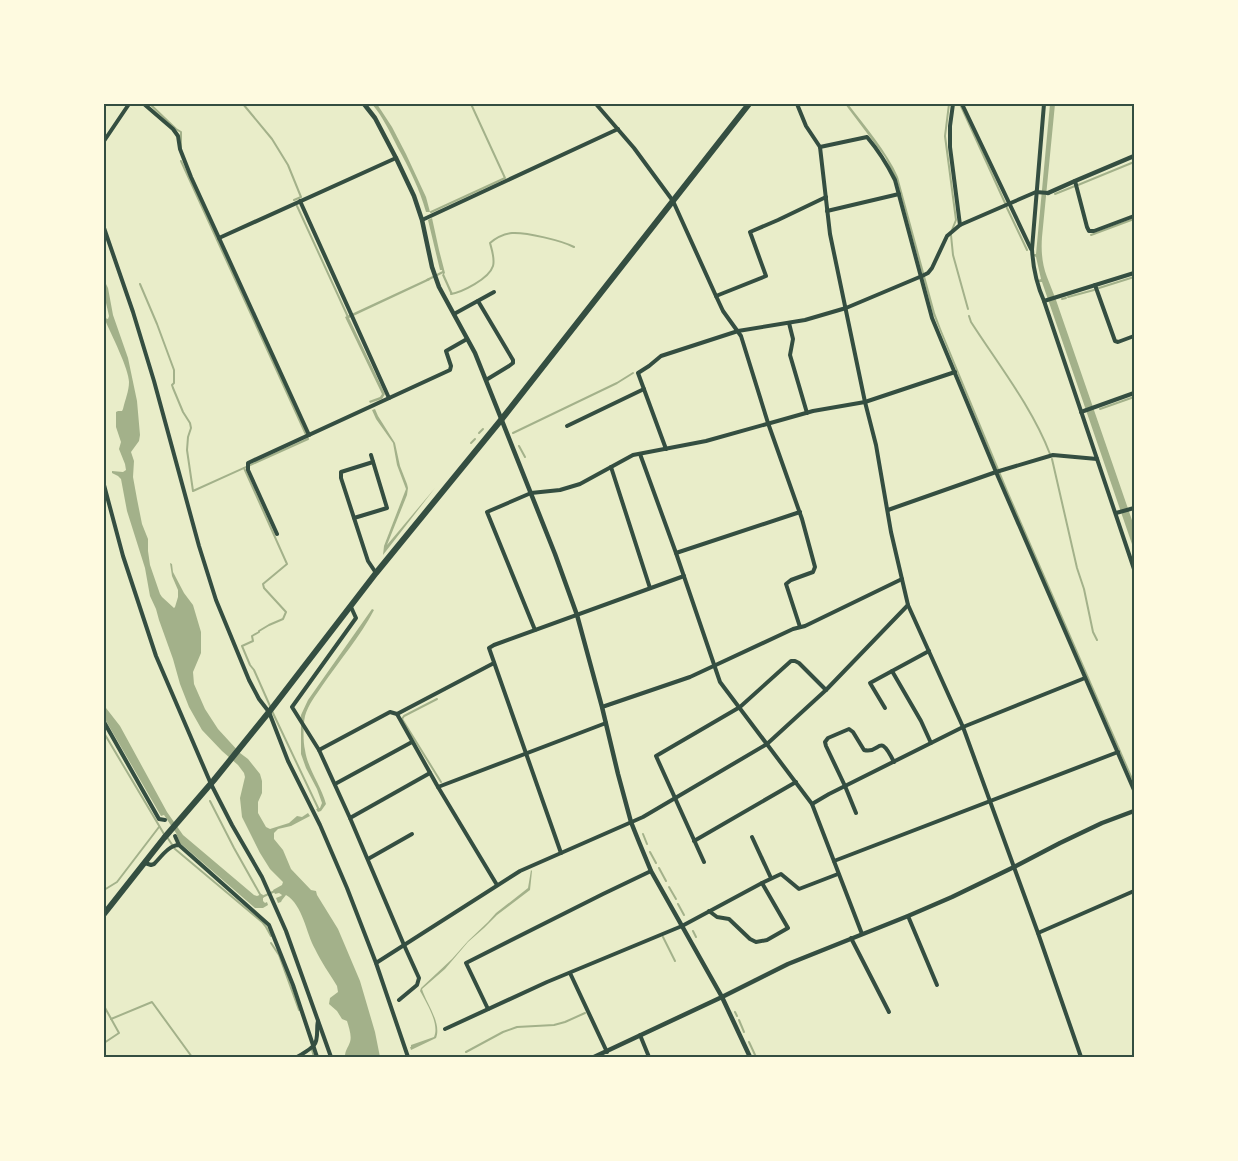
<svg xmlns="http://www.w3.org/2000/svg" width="1238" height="1161" font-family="Poppins,sans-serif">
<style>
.water{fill:#a3b18a}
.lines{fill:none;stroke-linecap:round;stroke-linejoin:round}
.stream{stroke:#a3b18a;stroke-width:2}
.minor{stroke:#344e41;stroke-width:4}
.tertiary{stroke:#344e41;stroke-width:4.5}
.trunk{stroke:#344e41;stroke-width:6}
.neatline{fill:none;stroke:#344e41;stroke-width:2}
</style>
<rect width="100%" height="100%" fill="#e9edc9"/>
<g class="water">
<path d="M372 104H377L392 127 406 154 426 197 430 212H426C420 190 409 168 398 148 390 132 383 117 372 104Z"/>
<path d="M845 104H848C865 126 887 152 898 177L935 313 941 329 1008 491 1134 781V785L1006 492 933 314 897 181 885 157Z"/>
<path d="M1050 104H1055L1042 237C1041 251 1042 264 1047 277 1050 285 1053 292 1056 300L1134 526V550L1042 282H1039L1038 280 1041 279 1036 257 1034 256V254H1036Z"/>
<polygon points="432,218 439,250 445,273 444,274 453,294 451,295 442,275 443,274 442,270 440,270 428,220"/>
<polygon points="429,278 430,280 349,318 385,394 382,399 370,403 369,401 380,397 382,394 345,317"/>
<path d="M104 280 108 288 113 315 128 358 137 401 140 435 139 441 131 452 134 461 133 477 137 499 142 524 148 539V551L150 565 160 594 162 597 174 608 175 607 178 597V590L172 576 170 563 172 564 173 572 184 593 193 605 201 632V653L193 672 194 684 205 709 218 729 240 753 248 759 260 774 262 781V793L258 802V813L266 827 270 829 289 823 297 816 302 817 308 813 310 816 291 826 278 829 274 833V839L283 850 291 869 311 890 316 891 317 895 338 929 360 981 375 1032 380 1057H345C345 1050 348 1048 350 1042 352 1036 349 1028 347 1021L342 1019 337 1011 329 1004 330 998 338 992 337 986C330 974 321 962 315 949 306 933 303 905 286 895L282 900 281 902 278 903 276 898 281 896 282 895 279 893 275 894 273 890 282 885 283 882 270 869 260 853 242 817 240 798 245 777 244 773 238 765 222 751 202 730 189 707 180 684 173 659 159 620 156 609 150 596 145 568 127 511 121 479 118 476 112 473V471L123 472 126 470 125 464 119 449 121 442 116 427V412L118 411H122L123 409C125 400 129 391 129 382 129 369 111 334 105 320V318L108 319 109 316 104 294Z"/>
<polygon points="375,409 378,416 395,443 400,466 407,484 408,488 407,495 387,545 435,488 383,555 384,546 406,489 397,465 393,443 376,419 372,410"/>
<path d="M372 609 374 610C360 637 339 661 322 686 316 695 308 705 305 716 303 725 303 742 305 750 308 770 321 785 326 804L321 811 318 812 316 809 320 808 322 803 317 789 306 768 301 754V715L308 700Z"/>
<polygon points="104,701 106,708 120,726 167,812 183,835 254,895 257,896 262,894 264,897 263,898 263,901 265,903 267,902 268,905 263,908 255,908 180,843 176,833 164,815 161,816 106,721 104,714"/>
<path d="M531 870 532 871 530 890 497 915 484 928 468 942 445 969 422 989C426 1003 442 1023 436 1038L411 1050 410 1047H411V1045L434 1037C440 1024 426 1002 420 991L421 988 452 959 468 941 488 922 496 913 528 888Z"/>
</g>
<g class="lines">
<g class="stream">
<polyline points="150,104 176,129 181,132 181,148"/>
<polyline points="243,104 272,139 288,165 301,197 294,200"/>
<polyline points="949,104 945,136 956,220 952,230"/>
<polyline points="960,104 1005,203"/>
<polyline points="1078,185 1134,162"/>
<polyline points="1055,194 1075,186"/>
<polyline points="297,206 348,317"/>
<polyline points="1007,208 1027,250"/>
<polyline points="431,212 505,178 471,104"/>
<polyline points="951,235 953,255 968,309"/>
<polyline points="1091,235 1134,219"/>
<polyline points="427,280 443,272"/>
<polyline points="140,284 157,324 174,370 174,383 172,385 173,388 183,412 190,423 191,428 188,437 187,450 193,491 308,439 181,161"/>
<polyline points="1099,288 1134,277"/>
<path d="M451 294C462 292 489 279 493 266 495 259 492 250 490 243 497 237 504 234 512 233 526 232 563 241 574 247"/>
<polyline points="1068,297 1094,290"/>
<polyline points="1062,299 1066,298"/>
<path d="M969 316 971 322C998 364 1032 407 1050 454"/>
<polyline points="1100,409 1134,397"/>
<polyline points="479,433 483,429"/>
<polyline points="513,433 617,383 633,373"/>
<polyline points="471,443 475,439"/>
<polyline points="519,446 525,457"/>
<polyline points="1052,459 1077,568 1084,589 1093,632 1097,640"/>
<polyline points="244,468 287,564 263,584 264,588 286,612 283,619 269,625 259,631 259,632 252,636 253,641 242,646 250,665 254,670 270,706"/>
<polyline points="437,699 404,716 402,719 441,782"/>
<polyline points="272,711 319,810"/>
<polyline points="104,733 164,834"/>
<polyline points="210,801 234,848 261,896"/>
<polyline points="643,834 647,844"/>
<polyline points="167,837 175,849 262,922 266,927 271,936"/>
<polyline points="650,852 656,863"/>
<polyline points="659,868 666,881"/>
<polyline points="669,887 676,899"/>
<polyline points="104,890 117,882 159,827"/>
<polyline points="262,897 275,891"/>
<polyline points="678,904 684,915"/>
<polyline points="693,931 696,937"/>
<polyline points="663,937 675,961"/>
<polyline points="271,943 279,955 299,1010"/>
<polyline points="104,1006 119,1033 104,1043"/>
<polyline points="735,1012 737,1016"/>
<polyline points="111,1019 152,1002 192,1057"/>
<polyline points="739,1020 744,1032"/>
<polyline points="749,1042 756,1057"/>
<polyline points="312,1050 314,1057"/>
<polyline points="466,1052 503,1032 517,1027 554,1025 565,1022 585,1013"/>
</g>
<g class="minor">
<polyline points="144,104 173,129 178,136 180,149 191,177 219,238 309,435"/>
<polyline points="596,104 634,148 673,201 716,296 723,311 741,336 768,423 802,519 815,567 813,572 791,580 786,584 800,627"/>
<polyline points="797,104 806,126 820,147 830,234 865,402 876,445 891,532 908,605 963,727 1038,933 1081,1057"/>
<polyline points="953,104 950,126 950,147 960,225"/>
<polyline points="962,104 1031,249"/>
<path d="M1044 104 1032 249C1033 269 1036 283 1044 301L1134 569"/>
<polyline points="104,141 129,104"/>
<path d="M820 147 867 137C878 150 887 164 895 180L932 318 996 472 1134 790"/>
<polyline points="1075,181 1087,227 1089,231 1094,231 1134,216"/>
<polyline points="300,201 389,398"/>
<polyline points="827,211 899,194"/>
<polyline points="422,220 618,129"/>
<polyline points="104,228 133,312 154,381 199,546 216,600 249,680 259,699 269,712 288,761 320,825 347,888 376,963 408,1057"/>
<polyline points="219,238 396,158"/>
<polyline points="1095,285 1115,341 1118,342 1134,336"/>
<polyline points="716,296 766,276 750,232 778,220 826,197"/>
<polyline points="478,301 513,360 513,363 509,366 486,380"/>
<polyline points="1044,301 1134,273"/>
<polyline points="454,314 494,292"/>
<polyline points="789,323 793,339 790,355 807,413"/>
<polyline points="1081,412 1134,393"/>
<polyline points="567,426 644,389"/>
<polyline points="666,449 638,373 649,366 661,356 738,331 805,320 846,308 922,276 928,273 932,268 947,236 960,225 1036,192 1048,193"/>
<polyline points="640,454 676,553 720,682 812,804 862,934"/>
<polyline points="373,462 341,472 341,478 368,561 376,573"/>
<polyline points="611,467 650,588"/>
<polyline points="104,485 123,556 156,656 211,784 232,825 262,877 286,931 331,1057"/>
<polyline points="888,510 996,472 1053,455 1097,459"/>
<polyline points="1116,513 1134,508"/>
<polyline points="354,518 387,508 371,455"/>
<polyline points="277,534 248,470 248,463 450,370 451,366 446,351 467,339"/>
<polyline points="676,553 800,512"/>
<polyline points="351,607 356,618 292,707 319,750 350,818 404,945 419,978 417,985 399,1000"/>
<polyline points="535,630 487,512 531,493 560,490 580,484 633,455 706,441 813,411 865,402 955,372"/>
<polyline points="892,671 921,721 931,743"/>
<polyline points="602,707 690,677 793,629 805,626 902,579"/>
<polyline points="885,708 870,683 929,651"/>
<polyline points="397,714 494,663"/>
<polyline points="104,722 159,819 165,820"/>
<polyline points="319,750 390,712 397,714 438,787 497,885"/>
<polyline points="335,784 412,742"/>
<polyline points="438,787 606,723"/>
<polyline points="812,804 829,794 963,727 1085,678"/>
<path d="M856 813 845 786 826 746 825 742 828 738 849 729 853 732 864 750C881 755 878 730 894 762"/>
<polyline points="350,818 430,773"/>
<polyline points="175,836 179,845"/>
<polyline points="752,837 771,878"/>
<polyline points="694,841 796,782"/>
<polyline points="561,853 489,648 494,645 684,576"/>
<polyline points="368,859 412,834"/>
<polyline points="834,861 1118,752"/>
<polyline points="704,862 656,756 740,707 791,661 795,661 799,663 826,690"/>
<path d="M145 863 151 865 154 864C161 857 169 845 179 845L269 925 293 985 317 1057"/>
<polyline points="709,911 717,917 729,919 750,939 756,942 767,940 788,928 762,883"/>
<polyline points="908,916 937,985"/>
<polyline points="1038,933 1134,891"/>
<polyline points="851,938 889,1012"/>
<polyline points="376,963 520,871 643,817 767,744 826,690 908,605"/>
<polyline points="570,973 607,1052"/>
<polyline points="488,1009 466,963 603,894 651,871"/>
<polyline points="445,1029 547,982 682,926 762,883 781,874 799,889 838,874"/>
<polyline points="640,1035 649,1057"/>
<path d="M297 1057C301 1055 312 1048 314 1045 319 1040 316 1028 318 1021"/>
</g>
<g class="tertiary">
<polyline points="364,104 375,118 396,158 414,196 422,220 432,267 439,287 475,353 555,554 577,615 602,707 618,774 631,822 639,842 651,871 722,997 750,1057"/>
<polyline points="1048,193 1075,181 1134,156"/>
<polyline points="594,1057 722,997 788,964 908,916 952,897 1014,867 1060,843 1102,823 1134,811"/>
</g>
<polyline class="trunk" points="104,914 164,838 214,780 269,712 376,573 501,420 749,104"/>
</g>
<rect width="1238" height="1161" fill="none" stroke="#fefae0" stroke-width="210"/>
<rect x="105" y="105" width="1028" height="951" class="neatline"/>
</svg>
